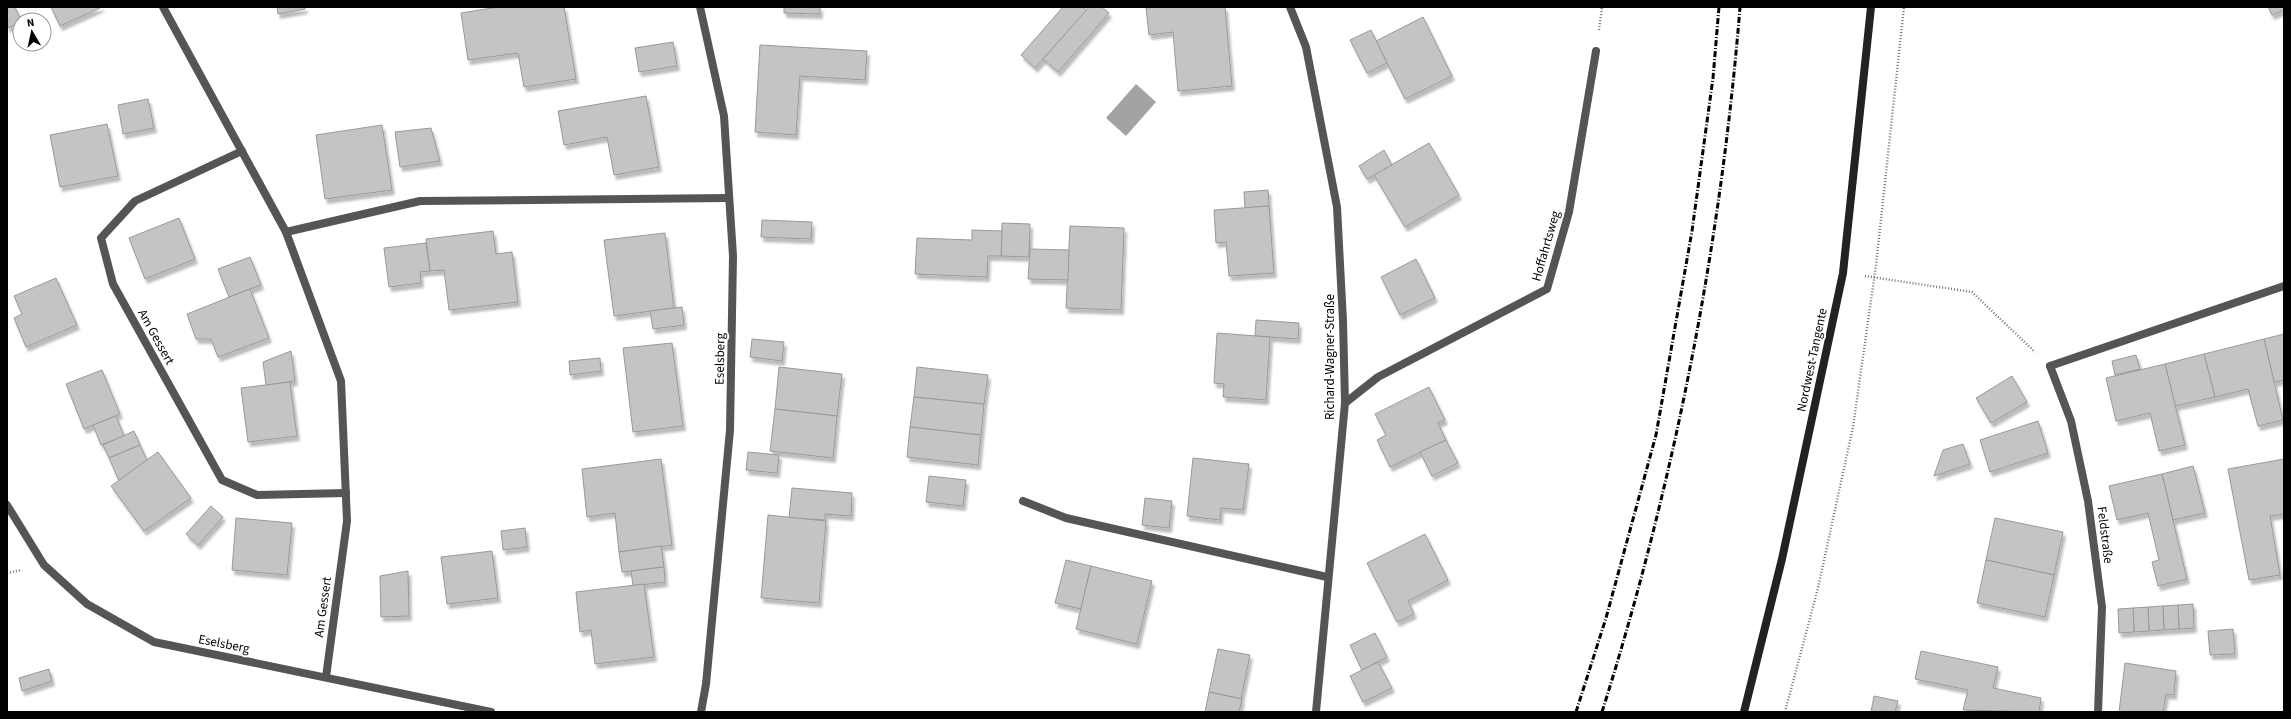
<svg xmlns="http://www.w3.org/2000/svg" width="2291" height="719" font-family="'Source Sans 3',sans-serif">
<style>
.water{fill:#a3a3a3}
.building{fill:#c4c4c4;stroke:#999;filter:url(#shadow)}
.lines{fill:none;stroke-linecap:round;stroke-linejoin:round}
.path{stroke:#777;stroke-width:2.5;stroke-dasharray:1 2;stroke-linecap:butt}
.service{stroke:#555;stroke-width:8}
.minor{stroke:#555;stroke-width:8}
.secondary{stroke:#222;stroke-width:8}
.rail{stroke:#000;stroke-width:3;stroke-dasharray:6 2 1 2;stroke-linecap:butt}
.labels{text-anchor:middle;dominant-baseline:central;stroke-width:4;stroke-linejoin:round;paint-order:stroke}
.street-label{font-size:13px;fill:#000;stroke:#fff}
</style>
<defs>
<filter id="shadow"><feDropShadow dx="2.5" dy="4.5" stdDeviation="1" flood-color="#0004"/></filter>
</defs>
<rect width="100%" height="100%" fill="#fff"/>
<polygon class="water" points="1136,84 1156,102 1126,136 1106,118"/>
<g class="building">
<polygon points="7,7 15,7 21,20 20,23 7,28"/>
<polygon points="51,7 102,7 60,26"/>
<polygon points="277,7 305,7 305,9 278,14"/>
<polygon points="498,7 564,7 576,79 524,87 518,53 468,60 461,13"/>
<polygon points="784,7 820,7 820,14 784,13"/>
<polygon points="1063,7 1083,7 1087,10 1035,68 1021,55"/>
<polygon points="1089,7 1102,7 1109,13 1058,72 1043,59"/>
<polygon points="1158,7 1225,7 1232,86 1178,91 1173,32 1149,35 1146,8"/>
<polygon points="2268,7 2284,7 2284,10 2272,15"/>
<polygon points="1423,17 1452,76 1405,99 1376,41"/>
<polygon points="1371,30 1387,63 1367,73 1350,40"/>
<polygon points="673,42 677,66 639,72 635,48"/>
<polygon points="760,45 867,51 865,80 800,76 796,135 755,132"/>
<polygon points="646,96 659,167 614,175 607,137 564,145 558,111"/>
<polygon points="148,99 154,128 123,134 118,105"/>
<polygon points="107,124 118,176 60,187 50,135"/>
<polygon points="382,125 392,190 325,199 316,135"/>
<polygon points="431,128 440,161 400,167 395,132"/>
<polygon points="1429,143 1459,195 1405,227 1374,175"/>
<polygon points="1384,150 1392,165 1367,179 1359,166"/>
<polygon points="1268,190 1269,206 1245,208 1244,192"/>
<polygon points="1269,206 1274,273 1229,276 1226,242 1216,243 1214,210"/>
<polygon points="179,218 195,259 145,279 129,238"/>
<polygon points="762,220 812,222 811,239 761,237"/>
<polygon points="1002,223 1030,224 1029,257 1001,256"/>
<polygon points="1070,226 1124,228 1121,310 1066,308"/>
<polygon points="972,230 1002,231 1001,256 988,256 987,277 915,274 917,238 972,240"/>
<polygon points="493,231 496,254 512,252 518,302 449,310 444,270 430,271 426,239"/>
<polygon points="665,233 674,308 614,316 604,240"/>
<polygon points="426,243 430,271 420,272 421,283 389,287 384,248"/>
<polygon points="1030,249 1069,250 1068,280 1028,279"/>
<polygon points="250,257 261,285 229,297 218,269"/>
<polygon points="1416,259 1435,298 1400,315 1381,277"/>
<polygon points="56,278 77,325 26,347 14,318 22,314 14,296"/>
<polygon points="250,289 269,338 218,357 211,339 196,339 187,314"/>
<polygon points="682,307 684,325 653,329 650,311"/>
<polygon points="1256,320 1299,323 1298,339 1255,336"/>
<polygon points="1217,333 1270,337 1266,400 1223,397 1224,384 1214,383"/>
<polygon points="2284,334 2284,380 2274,382 2264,339"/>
<polygon points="752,339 784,342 782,361 750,357"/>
<polygon points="2264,339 2283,420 2258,426 2248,389 2215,397 2204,354"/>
<polygon points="672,343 683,426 633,432 623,348"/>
<polygon points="291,351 295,381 266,385 263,362"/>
<polygon points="2204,354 2215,397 2175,406 2165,364"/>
<polygon points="2136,355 2140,369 2115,375 2112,361"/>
<polygon points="600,358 601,371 570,375 569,361"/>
<polygon points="2165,364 2185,445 2159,451 2150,413 2116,421 2106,378"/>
<polygon points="779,367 842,374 837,416 775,409"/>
<polygon points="917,367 988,375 984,404 914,397"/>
<polygon points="102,370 120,414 84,429 66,384"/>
<polygon points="2012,376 2027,402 1991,423 1976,398"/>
<polygon points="290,382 297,436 248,442 241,388"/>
<polygon points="1429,387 1445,420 1438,423 1446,440 1390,467 1377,440 1386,435 1375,414"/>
<polygon points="914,397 984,404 981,435 910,427"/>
<polygon points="775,409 837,416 833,458 770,451"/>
<polygon points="116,416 124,436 101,445 93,425"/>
<polygon points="2038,421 2048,453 1990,472 1980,440"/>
<polygon points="910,427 981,435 978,465 907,457"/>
<polygon points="134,431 140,445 109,458 103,445"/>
<polygon points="1446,440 1458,463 1432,476 1420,452"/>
<polygon points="1963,444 1970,464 1934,476 1943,450"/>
<polygon points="140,445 147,460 119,481 109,458"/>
<polygon points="158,452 191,498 144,531 111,486"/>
<polygon points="748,452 779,455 777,473 746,470"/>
<polygon points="1193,458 1249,464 1243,510 1221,508 1220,520 1187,516"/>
<polygon points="661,459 672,545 619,552 615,513 587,517 582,469"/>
<polygon points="2284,459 2284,514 2270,516 2280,575 2249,580 2228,469"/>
<polygon points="2193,466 2205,513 2173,520 2162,474"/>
<polygon points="2162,474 2187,579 2158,586 2152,562 2159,560 2148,513 2117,520 2109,486"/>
<polygon points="929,476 966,480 963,506 926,502"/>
<polygon points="792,488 852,493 851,516 825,514 825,520 789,518"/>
<polygon points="1145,498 1172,501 1169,528 1142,525"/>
<polygon points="211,506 223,517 198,545 186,534"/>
<polygon points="768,515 826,521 819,603 761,598"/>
<polygon points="236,518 292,523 287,575 232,570"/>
<polygon points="1995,518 2063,532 2054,575 1986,560"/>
<polygon points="525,528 527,547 503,550 501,531"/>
<polygon points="1425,534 1448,580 1408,601 1414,614 1397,622 1367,563"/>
<polygon points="661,546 664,567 622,572 619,552"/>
<polygon points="492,551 498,598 447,604 441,557"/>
<polygon points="1066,560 1091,566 1081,609 1055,603"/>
<polygon points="1986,560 2054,575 2045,617 1977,603"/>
<polygon points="1091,566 1152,581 1137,644 1076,629"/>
<polygon points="664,567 665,582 633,586 631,571"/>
<polygon points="408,571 409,616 381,617 380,576"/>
<polygon points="644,584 654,657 595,664 591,630 580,632 576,592"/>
<polygon points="2193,604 2194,628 2179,629 2178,605"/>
<polygon points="2178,605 2179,629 2164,630 2163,606"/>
<polygon points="2163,606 2164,630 2149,631 2148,607"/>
<polygon points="2148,607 2149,631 2134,632 2133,608"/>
<polygon points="2133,608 2134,632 2119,633 2118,609"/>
<polygon points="2233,629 2235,654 2210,655 2208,631"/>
<polygon points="1375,633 1387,657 1362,670 1350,645"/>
<polygon points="1218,649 1250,655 1241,699 1209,692"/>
<polygon points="1921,651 1998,667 1993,688 2041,698 2039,712 1963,710 1968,690 1915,679"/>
<polygon points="1378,662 1392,688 1363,702 1350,676"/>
<polygon points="2125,663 2176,671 2174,695 2166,694 2163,712 2119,712"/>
<polygon points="49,669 52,681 22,691 19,678"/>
<polygon points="1209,692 1242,699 1239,712 1205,712"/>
<polygon points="1874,696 1898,701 1895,712 1871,712"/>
</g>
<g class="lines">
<g class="path">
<polyline points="1599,30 1602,7"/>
<polyline points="1865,276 1972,292 2035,352"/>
<polyline points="7,573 22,570"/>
<polyline points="1785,712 1818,588 1853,427 1876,265 1904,7"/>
</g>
<g class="service">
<polyline points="286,232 420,201 729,198"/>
<polyline points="2050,366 2284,286"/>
<polyline points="1345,403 1378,377 1547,289 1569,212 1596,51"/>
</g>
<g class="minor">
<polyline points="163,7 286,232 341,381 347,521 326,677"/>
<polyline points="700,7 724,116 733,256 730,430 706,684 701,712"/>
<polyline points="1290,7 1306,47 1337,207 1343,321 1345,403 1316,712"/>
<polyline points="242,151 135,201 101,238 113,284 222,480 257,495 346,493"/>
<polyline points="2050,366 2071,421 2088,501 2102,607 2098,712"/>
<polyline points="1023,501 1066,518 1327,577"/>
<polyline points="7,505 44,565 87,604 154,642 491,712"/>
</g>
<polyline class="secondary" points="1744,712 1782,559 1843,273 1871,7"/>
<g class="rail">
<polyline points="1576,712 1606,618 1656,435 1692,231 1713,78 1719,7"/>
<path d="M1602 712C1674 484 1721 245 1740 7"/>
</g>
</g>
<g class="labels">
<g class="street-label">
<text transform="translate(1546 246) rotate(-74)">Hoffahrtsweg</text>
<text transform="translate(156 337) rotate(61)">Am Gessert</text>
<text transform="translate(1330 357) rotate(-90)">Richard-Wagner-Straße</text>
<text transform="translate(720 359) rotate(-89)">Eselsberg</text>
<text transform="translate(1812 360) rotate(-78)">Nordwest-Tangente</text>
<text transform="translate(2105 535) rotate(83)">Feldstraße</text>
<text transform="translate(323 607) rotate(-82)">Am Gessert</text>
<text transform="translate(224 644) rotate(11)">Eselsberg</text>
</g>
</g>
<rect width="2291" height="719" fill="none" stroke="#000000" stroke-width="16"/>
<g transform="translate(32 32) rotate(351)"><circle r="19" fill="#ffffff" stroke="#999999"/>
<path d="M0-3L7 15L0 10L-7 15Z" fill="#000000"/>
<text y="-6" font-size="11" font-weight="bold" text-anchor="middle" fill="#000000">N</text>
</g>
</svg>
